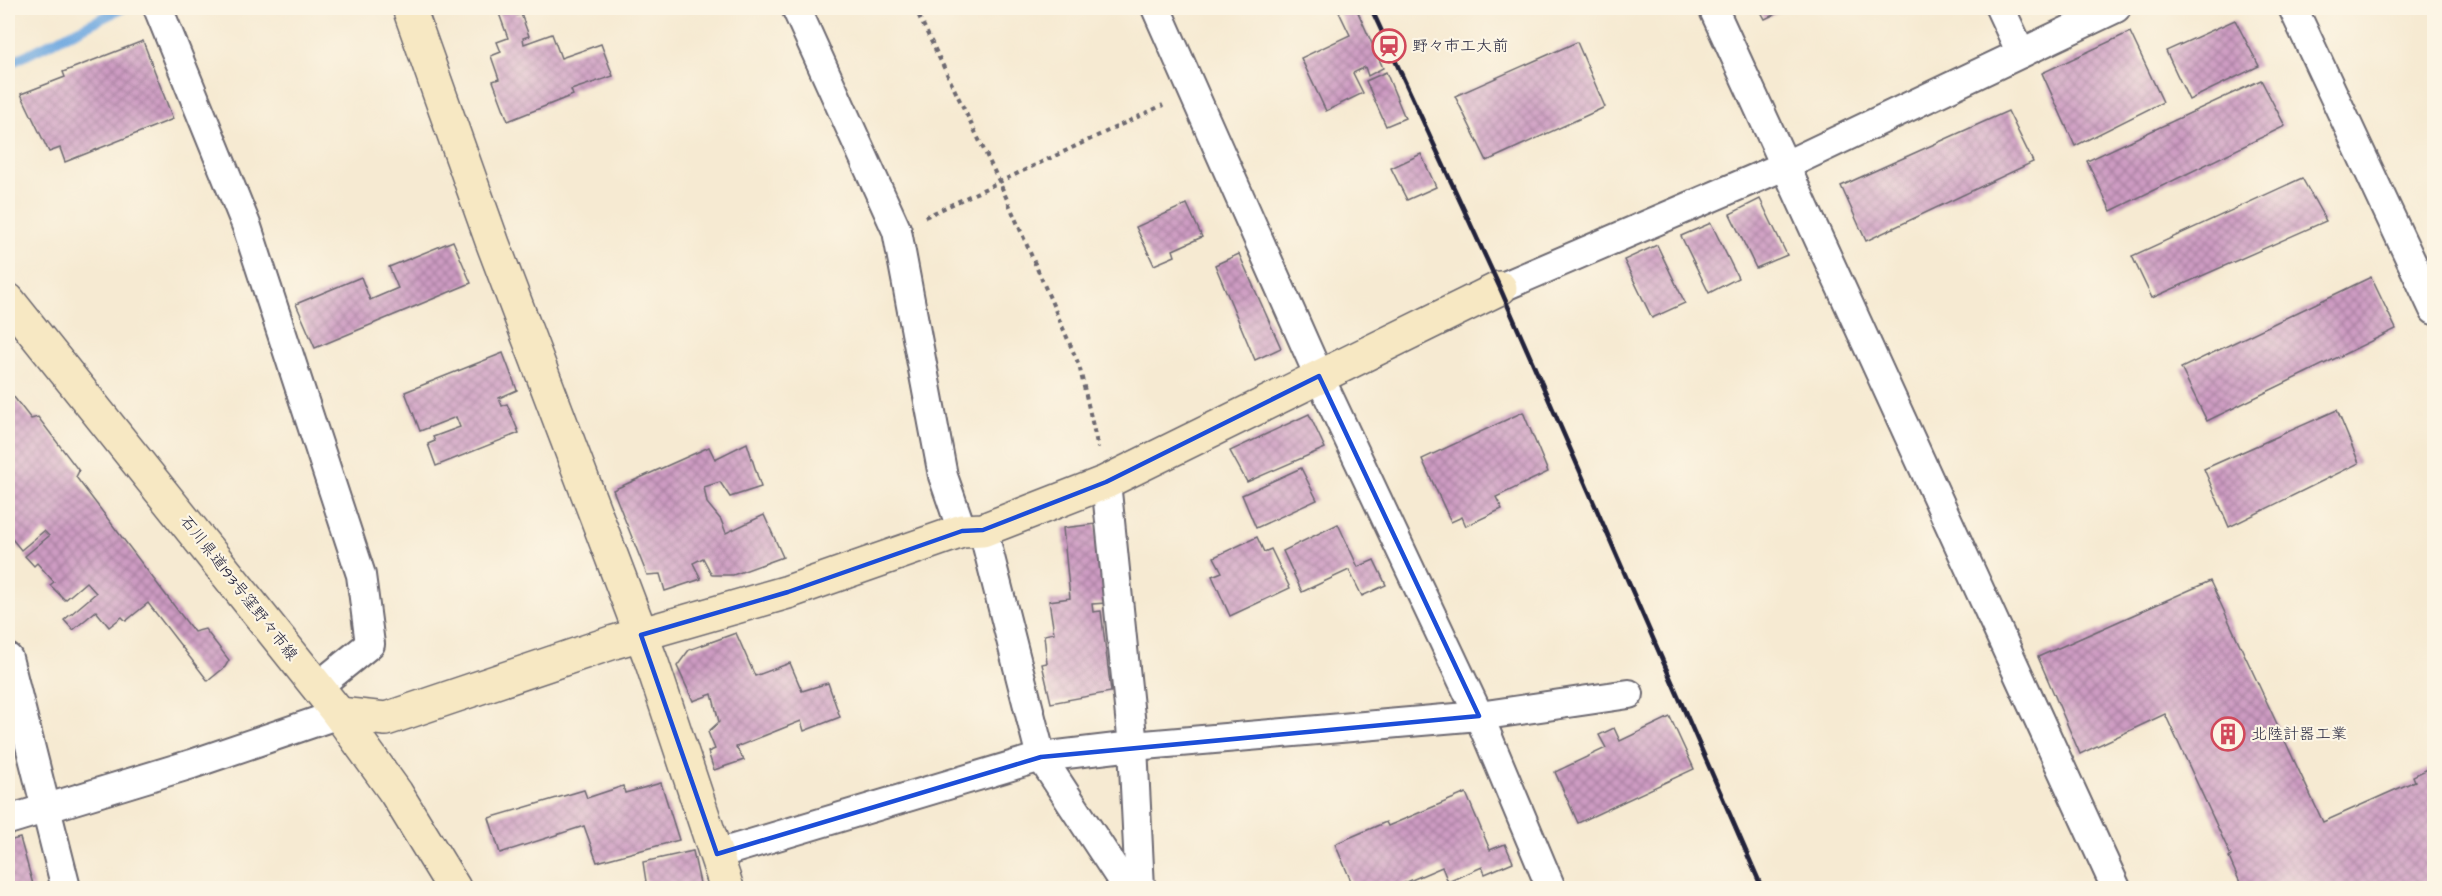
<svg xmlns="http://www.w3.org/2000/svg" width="2442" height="896" font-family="'Architects Daughter','Klee One',sans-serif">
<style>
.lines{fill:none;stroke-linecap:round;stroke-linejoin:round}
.stream{stroke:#70a9e0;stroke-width:10}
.building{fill:url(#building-cross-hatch)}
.street-casing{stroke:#6c6870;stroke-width:32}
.secondary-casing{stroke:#6c6870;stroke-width:36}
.path{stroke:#6c6870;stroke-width:4;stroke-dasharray:4.5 4.5;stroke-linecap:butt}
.street{stroke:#fff;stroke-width:28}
.secondary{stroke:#f7e8c3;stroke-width:33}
.rail{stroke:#22223b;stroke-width:4.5}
.marked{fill:none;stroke:#1d4ed8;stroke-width:4.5;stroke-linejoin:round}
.labels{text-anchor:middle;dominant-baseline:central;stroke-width:4.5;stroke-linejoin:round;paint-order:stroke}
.poi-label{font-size:16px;fill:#22223b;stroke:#fcf5e5;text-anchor:start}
.street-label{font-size:16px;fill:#22223b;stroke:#fcf5e5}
</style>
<defs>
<pattern id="building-cross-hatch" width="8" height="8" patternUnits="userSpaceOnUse" patternTransform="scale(1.5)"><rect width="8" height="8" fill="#cd9bc2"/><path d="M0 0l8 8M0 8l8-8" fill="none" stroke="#a67e9f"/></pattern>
</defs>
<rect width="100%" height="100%" fill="#fcf5e5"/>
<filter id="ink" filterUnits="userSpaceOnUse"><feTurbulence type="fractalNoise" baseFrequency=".0167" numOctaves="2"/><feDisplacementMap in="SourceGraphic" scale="12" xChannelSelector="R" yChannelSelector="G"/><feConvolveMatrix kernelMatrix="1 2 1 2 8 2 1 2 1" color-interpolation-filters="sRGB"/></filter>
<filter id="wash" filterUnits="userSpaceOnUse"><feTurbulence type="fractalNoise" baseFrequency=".008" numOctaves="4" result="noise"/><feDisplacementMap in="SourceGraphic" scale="24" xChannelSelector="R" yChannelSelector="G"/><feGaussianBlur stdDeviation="1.35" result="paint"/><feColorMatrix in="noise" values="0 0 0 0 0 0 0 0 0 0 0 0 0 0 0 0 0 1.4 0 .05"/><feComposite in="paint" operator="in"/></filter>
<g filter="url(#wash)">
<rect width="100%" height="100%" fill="#f6ead2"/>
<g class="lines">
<polyline class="stream" points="8,64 123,8"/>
</g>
<g id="blocks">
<g class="building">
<polygon points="497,8 514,8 517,15 521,14 529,36 523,38 524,44 552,34 561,58 601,44 613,76 571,90 573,95 508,121 493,81 499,79 491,56 501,52 497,42 508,38"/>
<polygon points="1337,8 1356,8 1383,68 1368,76 1365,67 1353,73 1363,93 1326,111 1301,58 1350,35"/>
<polygon points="1759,8 1788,8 1765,19"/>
<polygon points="2235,20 2259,66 2189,100 2166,51"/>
<polygon points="2130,32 2163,102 2075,146 2042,73"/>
<polygon points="143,41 173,119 65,162 60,148 49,152 21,94 65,77 63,72"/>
<polygon points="1577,42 1605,107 1487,161 1455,96"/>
<polygon points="1386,72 1405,118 1386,126 1366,81"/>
<polygon points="2261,80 2285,126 2111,211 2087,161"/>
<polygon points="2008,111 2033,162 1866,241 1841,186"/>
<polygon points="1421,154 1436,187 1407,200 1391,168"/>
<polygon points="2302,178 2326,221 2152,298 2132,256"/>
<polygon points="1760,199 1787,255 1756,268 1730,214"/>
<polygon points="1187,204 1202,237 1173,250 1175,256 1154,265 1136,227"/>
<polygon points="1711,223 1738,278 1709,293 1681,236"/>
<polygon points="453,241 471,283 315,348 296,304 361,277 370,300 398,288 389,267"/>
<polygon points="1657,245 1685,303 1652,318 1624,260"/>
<polygon points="1239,254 1281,348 1255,360 1215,265"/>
<polygon points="2371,277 2396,329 2207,421 2181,368"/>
<polygon points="503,353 517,390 499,398 502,406 507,404 519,433 436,466 428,444 435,441 433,437 460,427 456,417 420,431 405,392"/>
<polygon points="8,393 12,398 13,396 31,419 38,417 79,471 76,477 194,632 205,629 229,660 225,667 208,681 148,603 126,621 122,617 109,627 96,611 73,630 64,620 96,593 86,582 65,600 50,585 54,582 37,563 34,566 25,556 49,536 44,531 21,550 8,534"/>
<polygon points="2337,410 2359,463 2229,527 2204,469"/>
<polygon points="1523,412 1548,472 1496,497 1502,509 1466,526 1462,517 1451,522 1422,459"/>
<polygon points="1309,414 1325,448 1247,482 1230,451"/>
<polygon points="747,443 761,487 730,497 720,482 704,487 707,503 721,520 726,533 764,515 783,557 733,575 712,575 703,558 693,563 701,579 665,591 660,574 647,575 613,490 709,447 715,459"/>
<polygon points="1301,468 1317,500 1256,528 1242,495"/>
<polygon points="1096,524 1106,603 1092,604 1093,612 1101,611 1111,692 1051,703 1042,664 1047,663 1044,635 1054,633 1049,601 1070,598 1063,528"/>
<polygon points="1338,524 1358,567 1374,560 1386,585 1362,596 1349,570 1302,592 1283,551"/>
<polygon points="1257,537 1264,552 1271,549 1290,588 1230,616 1212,576 1222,572 1214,557"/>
<polygon points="2210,581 2323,822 2415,781 2413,776 2434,766 2434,883 2422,888 2246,888 2242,887 2229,858 2231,856 2165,714 2080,754 2038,657"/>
<polygon points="736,633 755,676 790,663 802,691 828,683 840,717 804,731 801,721 736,747 744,760 714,770 708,752 715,749 708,732 719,722 712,694 693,701 677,666 689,650"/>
<polygon points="1670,717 1694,769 1578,823 1555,772 1606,748 1599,735 1614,728 1620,741"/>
<polygon points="661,783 679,840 597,862 584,826 500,853 489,818 584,790 587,798 623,786 625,793"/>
<polygon points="1466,793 1490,850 1505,844 1513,862 1485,874 1482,867 1448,882 1442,867 1393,888 1354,888 1335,844 1386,822 1388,826"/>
<polygon points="20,838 34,888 8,888 8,841"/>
<polygon points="693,851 701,888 647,888 643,862"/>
</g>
</g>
</g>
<g filter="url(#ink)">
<use href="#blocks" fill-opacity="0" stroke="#6c6870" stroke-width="1.5"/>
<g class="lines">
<defs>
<g id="street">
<polyline points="158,8 247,227 361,575 370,644 317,687"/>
<polyline points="796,8 897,231 943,476 962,531"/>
<polyline points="1156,8 1319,376 1479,716 1551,888"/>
<polyline points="1713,8 2116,888"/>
<polyline points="2000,8 2021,53"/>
<polyline points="2293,8 2434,310"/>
<polyline points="1500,288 1784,166 2116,8"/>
<polyline points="1106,482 1133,746 1140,888"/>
<polyline points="983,530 1041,757 1127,888"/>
<polyline points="8,658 66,888"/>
<polyline points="8,820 192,764 339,714"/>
<polyline points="717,854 1041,757 1133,746 1479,716 1629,694"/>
</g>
<g id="secondary">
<polyline points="409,8 493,244 652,663 727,888"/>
<polyline points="8,300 339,714 396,793 454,888"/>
<polyline points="339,714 386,719 614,642 788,592 962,531 983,530 1106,482 1500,288"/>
</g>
</defs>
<use href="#street" class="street-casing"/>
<use href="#secondary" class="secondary-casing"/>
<g class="path">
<polyline points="915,8 999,181 1079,365 1098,448"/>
<polyline points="925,217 1163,105"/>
</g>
<use href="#street" class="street"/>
<use href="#secondary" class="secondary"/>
<polyline class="rail" points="1371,8 1500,288 1762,888"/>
</g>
</g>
<path class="marked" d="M1319 376 1479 716 1041 757 717 854 641 635 788 592 962 531 983 530 1106 482Z"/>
<defs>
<symbol id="station-ring" viewBox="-11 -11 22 22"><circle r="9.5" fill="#fcf5e5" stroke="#d1495b" stroke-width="1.5"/><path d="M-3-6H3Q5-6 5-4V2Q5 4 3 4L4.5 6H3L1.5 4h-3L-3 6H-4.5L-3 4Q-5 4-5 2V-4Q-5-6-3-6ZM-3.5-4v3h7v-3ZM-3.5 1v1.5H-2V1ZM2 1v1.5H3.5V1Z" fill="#d1495b"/></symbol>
<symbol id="building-ring" viewBox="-11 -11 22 22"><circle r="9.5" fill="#fcf5e5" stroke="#d1495b" stroke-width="1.5"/><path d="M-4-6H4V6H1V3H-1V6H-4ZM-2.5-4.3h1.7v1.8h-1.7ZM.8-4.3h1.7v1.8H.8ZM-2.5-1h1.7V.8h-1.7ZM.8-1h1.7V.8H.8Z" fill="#d1495b"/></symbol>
</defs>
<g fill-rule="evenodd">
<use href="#station-ring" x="1370" y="27" width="38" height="38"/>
<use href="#building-ring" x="2209" y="715" width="38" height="38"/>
</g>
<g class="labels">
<g class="poi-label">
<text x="1412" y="46">野々市工大前</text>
<text x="2251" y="734">北陸計器工業</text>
</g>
<g class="street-label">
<text transform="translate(239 588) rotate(52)">石川県道193号窪野々市線</text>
</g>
</g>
<rect width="2442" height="896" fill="none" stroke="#fcf5e5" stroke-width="30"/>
</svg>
